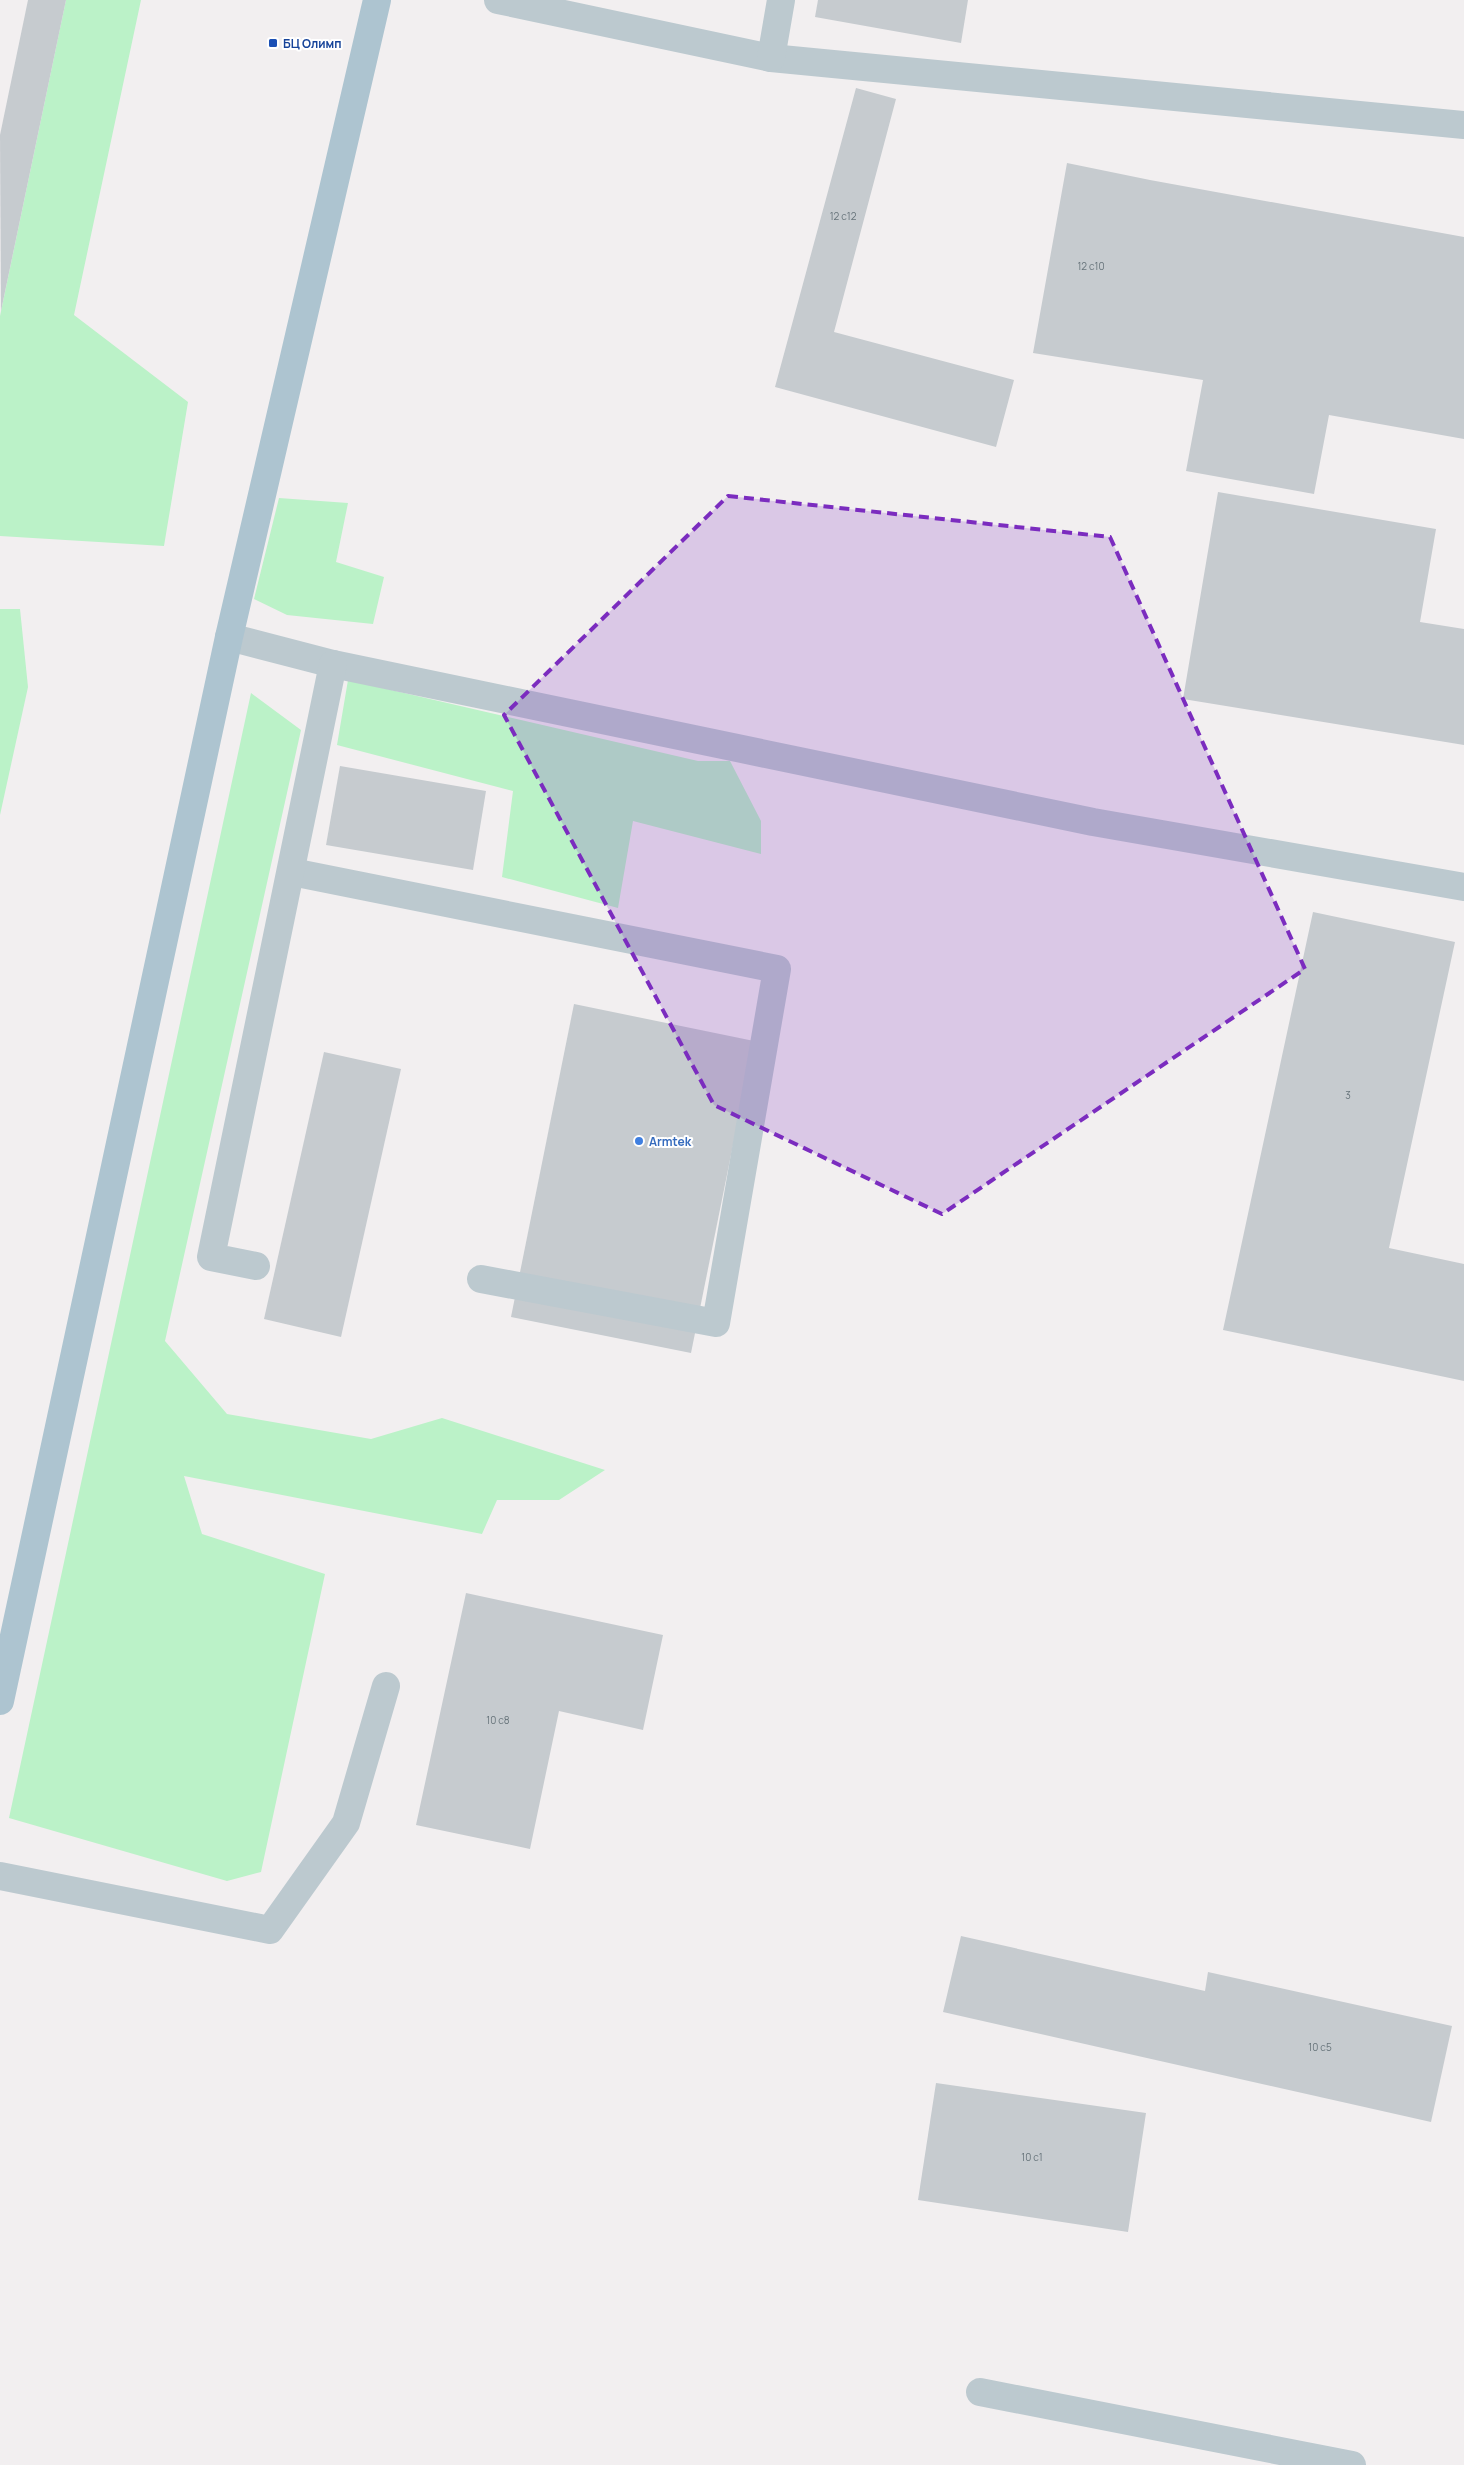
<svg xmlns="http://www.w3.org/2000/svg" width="1464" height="2465" font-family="Manrope,sans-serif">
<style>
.green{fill:#bbf2c8}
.building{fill:#c6cbcf}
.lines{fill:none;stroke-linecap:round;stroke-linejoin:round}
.minor{stroke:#bcc9cf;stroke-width:28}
.major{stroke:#adc4d0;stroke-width:28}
.marked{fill:#7b2cbf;fill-opacity:0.2;stroke:#7b2cbf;stroke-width:4;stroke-dasharray:10 6;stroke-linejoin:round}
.transit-dot{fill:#1a4fb4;stroke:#fff;stroke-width:2}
.shop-dot{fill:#3f7fe0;stroke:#fff;stroke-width:2}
.labels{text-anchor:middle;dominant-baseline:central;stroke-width:4;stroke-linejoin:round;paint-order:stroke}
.number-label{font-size:10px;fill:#66737a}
.transit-label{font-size:12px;font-weight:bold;fill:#164399;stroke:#fff;text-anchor:start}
.shop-label{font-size:12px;font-weight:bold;fill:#366cbe;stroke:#fff;text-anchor:start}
</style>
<rect width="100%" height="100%" fill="#f2eff0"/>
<g class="green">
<polygon points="66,0 141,0 74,315 188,402 164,546 0,536 0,316"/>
<polygon points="279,498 348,503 336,562 384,577 373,624 287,615 254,599"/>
<polygon points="0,609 20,609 28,687 0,815"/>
<polygon points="348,680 698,761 730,761 761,821 761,854 633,821 618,908 502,877 513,791 337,745"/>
<polygon points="251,693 301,730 165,1341 227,1414 371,1439 442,1418 605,1470 559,1500 497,1500 482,1534 184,1476 202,1534 325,1574 261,1872 227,1881 9,1818"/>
</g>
<g class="building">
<polygon points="28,0 66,0 1,311 0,135"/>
<polygon points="818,0 968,0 961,43 815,17"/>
<polygon points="856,88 896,99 834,332 1014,380 996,447 775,387"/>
<polygon points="1067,163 1150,180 1464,237 1464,439 1329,415 1314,494 1186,471 1203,380 1033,353"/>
<polygon points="1218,492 1436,529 1420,622 1464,629 1464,745 1183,699"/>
<polygon points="340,766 486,791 473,870 326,845"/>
<polygon points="1313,912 1455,942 1389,1248 1464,1264 1464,1381 1223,1330"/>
<polygon points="574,1004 754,1041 691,1353 511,1317"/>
<polygon points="324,1052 401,1069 341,1337 264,1319"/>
<polygon points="466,1593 663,1635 643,1730 559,1711 530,1849 416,1825"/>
<polygon points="961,1936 1205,1991 1208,1972 1452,2026 1431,2122 943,2012"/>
<polygon points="936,2083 1146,2113 1128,2232 918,2200"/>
</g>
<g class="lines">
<g class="minor">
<polyline points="498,0 771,58 1464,125"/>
<polyline points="771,58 781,0"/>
<polyline points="229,637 333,664 1093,822 1464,887"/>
<polyline points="292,872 777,969 716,1323 481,1279"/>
<polyline points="256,1266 211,1257 333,664"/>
<polyline points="0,1876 270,1930 346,1823 386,1686"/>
<polyline points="980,2392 1352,2465"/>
</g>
<polyline class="major" points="0,1701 229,637 377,0"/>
</g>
<path class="marked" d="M728 496 1110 537 1305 969 942 1214 714 1105 504 715Z"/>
<rect class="transit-dot" x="268" y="38" width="10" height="10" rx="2.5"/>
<circle class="shop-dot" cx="639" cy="1141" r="5"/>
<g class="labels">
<g class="number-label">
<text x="843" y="216">12 с12</text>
<text x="1091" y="266">12 с10</text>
<text x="1348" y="1095">3</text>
<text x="498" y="1720">10 с8</text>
<text x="1320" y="2047">10 с5</text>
<text x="1032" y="2157">10 с1</text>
</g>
<g class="transit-label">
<text x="283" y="43">БЦ Олимп</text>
</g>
<g class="shop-label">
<text x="649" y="1141">Armtek</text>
</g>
</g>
</svg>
